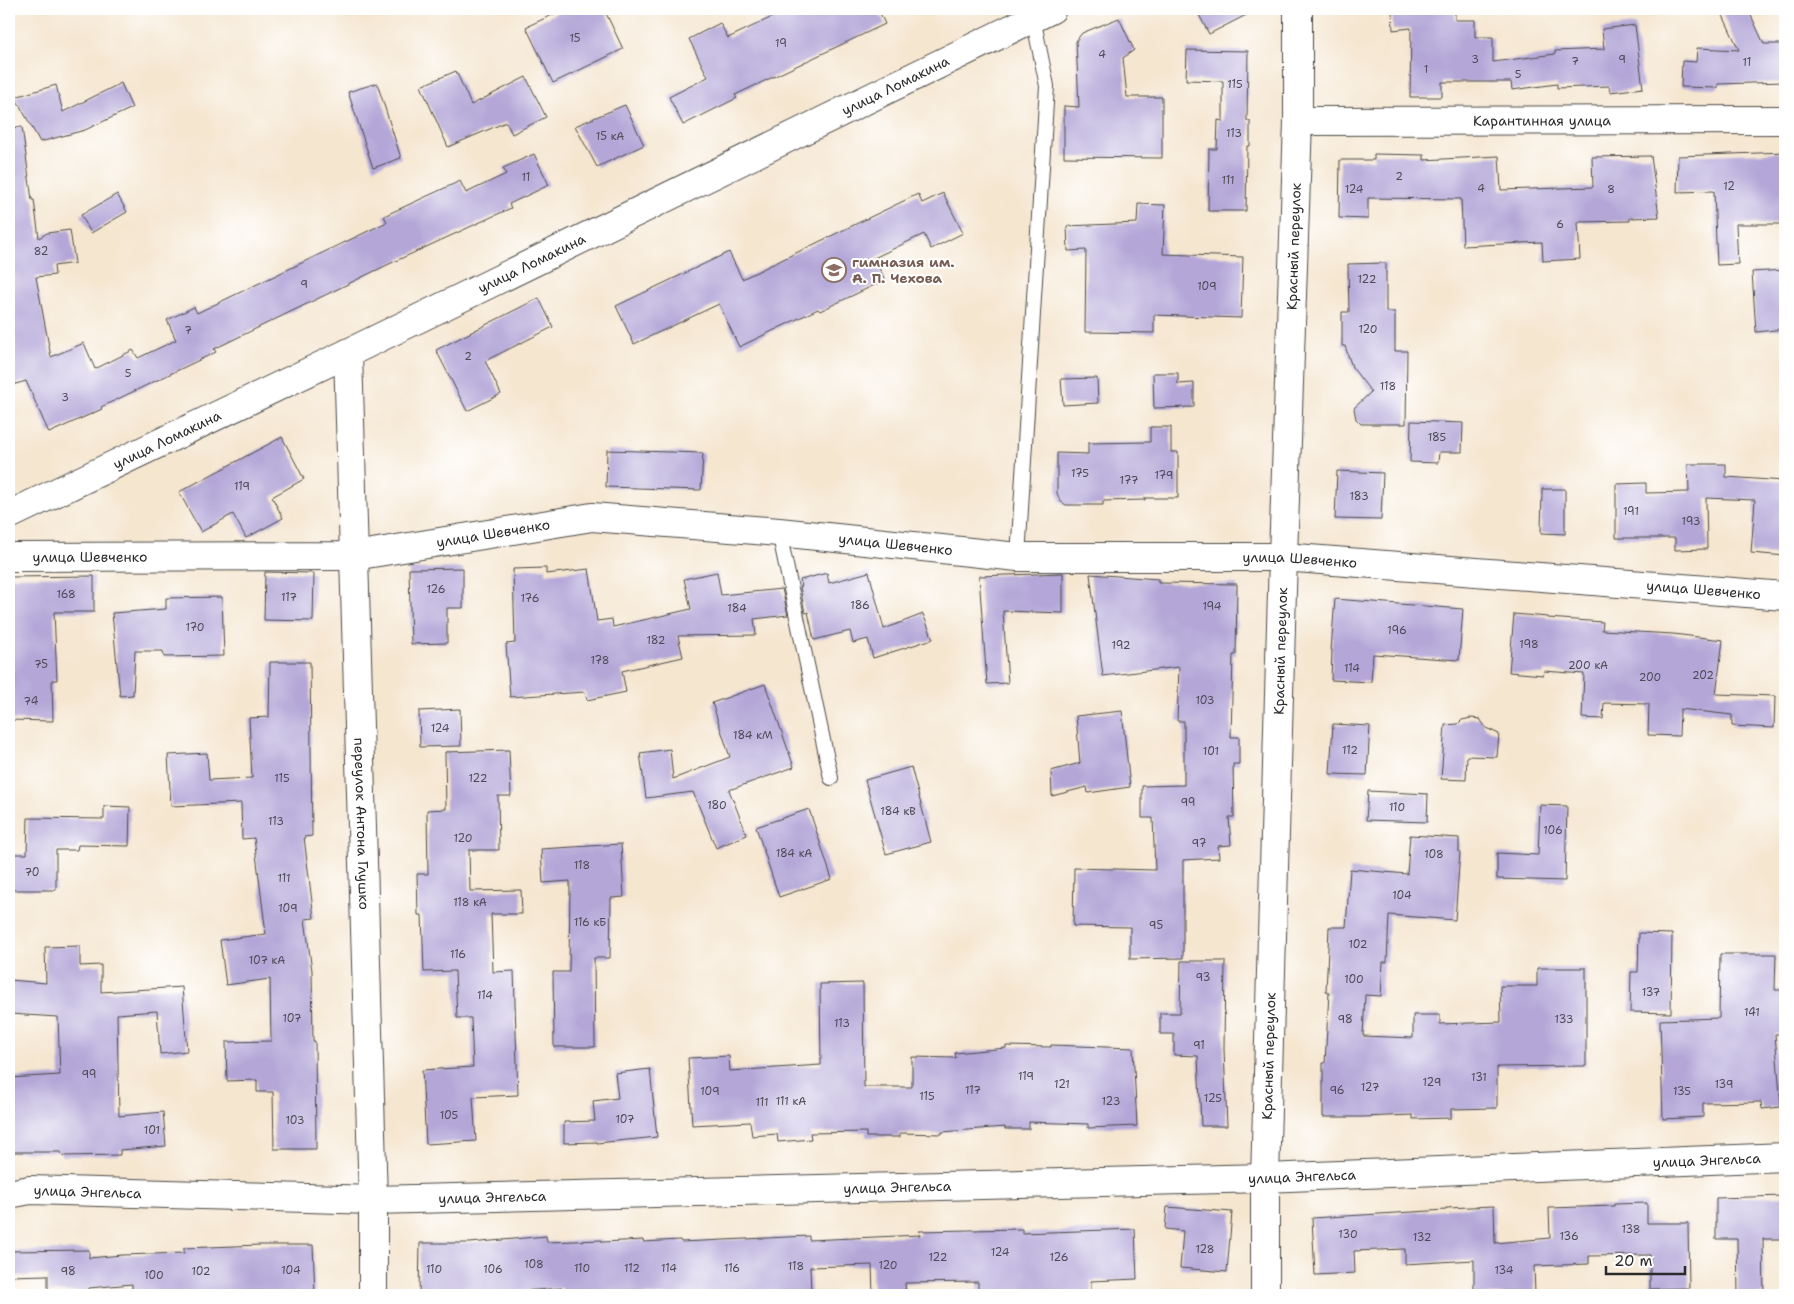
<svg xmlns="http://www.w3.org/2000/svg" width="1794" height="1304" font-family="'Shantell Sans',sans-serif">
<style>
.building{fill:#b4a7d8}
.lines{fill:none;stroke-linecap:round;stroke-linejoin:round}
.lane-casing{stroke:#494744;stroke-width:16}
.street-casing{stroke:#494744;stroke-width:30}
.secondary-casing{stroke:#494744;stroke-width:30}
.lane{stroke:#fff;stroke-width:14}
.street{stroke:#fff;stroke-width:28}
.secondary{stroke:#fff;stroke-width:28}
.labels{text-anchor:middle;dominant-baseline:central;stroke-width:4;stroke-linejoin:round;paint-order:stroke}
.number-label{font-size:11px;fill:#4d4a56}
.street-label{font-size:14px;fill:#2b2b2b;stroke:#fff}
.education-label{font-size:14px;font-weight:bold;fill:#785e54;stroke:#fff;text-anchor:start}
</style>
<rect width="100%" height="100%" fill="#fff"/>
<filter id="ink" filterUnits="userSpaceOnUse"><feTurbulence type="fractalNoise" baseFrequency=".02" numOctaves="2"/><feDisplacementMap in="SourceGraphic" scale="10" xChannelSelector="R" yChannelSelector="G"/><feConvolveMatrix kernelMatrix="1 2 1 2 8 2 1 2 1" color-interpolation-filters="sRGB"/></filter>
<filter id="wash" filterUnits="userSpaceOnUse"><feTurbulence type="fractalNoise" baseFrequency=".0096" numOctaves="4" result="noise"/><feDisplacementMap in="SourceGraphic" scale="20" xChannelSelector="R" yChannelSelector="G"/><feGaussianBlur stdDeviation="1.12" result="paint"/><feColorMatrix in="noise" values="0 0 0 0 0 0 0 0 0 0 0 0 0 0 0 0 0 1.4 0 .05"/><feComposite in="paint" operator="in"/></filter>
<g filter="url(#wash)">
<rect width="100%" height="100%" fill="#f5e6d0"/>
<g id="blocks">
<g class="building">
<polygon points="565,9 604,9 623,49 553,83 526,27"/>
<polygon points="789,9 878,9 885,24 735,95 737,98 683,125 669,97 708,77 689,39 720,23 728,38"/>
<polygon points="1196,9 1258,9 1209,34"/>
<polygon points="1392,9 1455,9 1455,20 1475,20 1475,37 1493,37 1493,62 1555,54 1555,51 1604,49 1602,29 1635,25 1643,88 1610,92 1609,86 1557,88 1557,84 1512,90 1511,82 1442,82 1442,97 1410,97 1411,28 1393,30"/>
<polygon points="1720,9 1748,9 1764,44 1785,44 1785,82 1718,84 1718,88 1681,87 1682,61 1696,62 1697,48 1739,50"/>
<polygon points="1119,18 1134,50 1123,58 1127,97 1162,97 1162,158 1064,157 1064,106 1079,107 1076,41 1082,33"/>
<polygon points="1187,50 1248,51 1247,121 1250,121 1250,146 1247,146 1246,211 1208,211 1209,149 1217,149 1218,120 1223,121 1223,81 1186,80"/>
<polygon points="456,71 471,105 526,77 546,117 512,134 506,122 448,147 421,86"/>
<polygon points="121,83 132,108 85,130 40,142 15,97 56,85 63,112"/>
<polygon points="377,83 401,158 373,168 348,92"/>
<polygon points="625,105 644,145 597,167 575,126"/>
<polygon points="22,127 32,200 34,200 39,238 47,233 70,230 75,263 54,266 55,275 36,277 51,357 84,343 95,369 133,350 138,358 176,340 167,320 194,307 197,313 387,222 384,216 460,181 466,193 506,174 503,168 534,154 549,185 509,204 511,208 387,265 214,349 216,352 101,407 102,409 49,433 26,381 9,386 9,128"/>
<polygon points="1785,152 1785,224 1736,224 1738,264 1717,265 1714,191 1677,192 1678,156"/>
<polygon points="1374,154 1424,155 1424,160 1499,156 1501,190 1593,187 1592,157 1651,156 1659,217 1630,218 1630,221 1578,222 1580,259 1543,261 1542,242 1463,246 1461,199 1368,198 1368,219 1339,218 1340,160 1374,160"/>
<polygon points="943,193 963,233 931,249 924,234 874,258 885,280 820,311 818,309 739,347 719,304 634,344 616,306 729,252 742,279 918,194 922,203"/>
<polygon points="117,194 127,212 91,233 81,215"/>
<polygon points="1138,204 1165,205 1163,254 1243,257 1241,318 1154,315 1154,333 1085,332 1086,250 1068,251 1067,226 1137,223"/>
<polygon points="1386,263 1386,312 1395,312 1395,351 1407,351 1406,424 1361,424 1356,419 1354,408 1371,392 1352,367 1345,346 1342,346 1342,312 1349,312 1348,264"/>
<polygon points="1785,270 1785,329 1756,332 1752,272"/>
<polygon points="539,298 553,327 485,361 501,394 467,411 436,350"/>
<polygon points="1153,373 1178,373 1178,384 1194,383 1194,407 1154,408"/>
<polygon points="1097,378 1098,403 1063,405 1061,379"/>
<polygon points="1411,421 1463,423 1462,452 1439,452 1438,463 1410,462"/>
<polygon points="1150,427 1171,427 1171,452 1178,452 1178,498 1145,498 1145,500 1103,501 1103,505 1066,505 1060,501 1057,493 1057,453 1088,454 1088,443 1150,442"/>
<polygon points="282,437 304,479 272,497 283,518 246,538 233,514 201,532 179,492"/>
<polygon points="607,450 703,453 701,490 606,487"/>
<polygon points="1688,464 1726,464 1726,477 1785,481 1785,556 1751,553 1755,500 1706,498 1707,549 1675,550 1675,538 1616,538 1616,484 1646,483 1646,493 1689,492"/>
<polygon points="1337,471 1383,473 1381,520 1335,519"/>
<polygon points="1542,489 1565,489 1565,534 1541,533"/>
<polygon points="463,568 463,608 447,608 447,643 411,644 409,569"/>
<polygon points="546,568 546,574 589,569 597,621 612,619 613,627 691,609 684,579 717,572 721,595 782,589 788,615 754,619 756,635 678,636 683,657 622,671 626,692 587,700 585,692 510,697 506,644 515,643 513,569"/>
<polygon points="265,572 314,573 313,621 264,620"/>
<polygon points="869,572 884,629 923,614 933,639 873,658 868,639 853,643 850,631 814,640 808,612 805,613 800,587 802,586 800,580 827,573 829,583"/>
<polygon points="1063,573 1063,613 1003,611 1008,683 987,684 979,576"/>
<polygon points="1090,574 1158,579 1158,583 1237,584 1236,655 1233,655 1231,737 1239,737 1239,764 1233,764 1234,817 1229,817 1231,845 1218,846 1219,858 1183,860 1183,958 1130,959 1130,927 1073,926 1074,868 1155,870 1153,818 1142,818 1142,786 1184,785 1184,721 1177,721 1179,667 1103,676"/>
<polygon points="94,576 94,612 54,612 57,680 52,680 53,721 9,720 9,577"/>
<polygon points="222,597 224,656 164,657 163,651 135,651 133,695 120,696 112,613 166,609 166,598"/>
<polygon points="1335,599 1463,609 1459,660 1373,654 1371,682 1331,680 1332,650 1331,650"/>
<polygon points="1514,614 1548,617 1548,618 1603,622 1602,630 1673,634 1723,640 1716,694 1775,696 1774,728 1732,726 1732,715 1680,709 1679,736 1648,735 1649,704 1604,703 1603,719 1582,718 1584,674 1544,671 1543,675 1509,672"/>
<polygon points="270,662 310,662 312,836 304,837 314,918 305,919 312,971 313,1041 315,1041 316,1149 274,1149 273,1092 257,1092 257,1080 227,1081 226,1042 271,1041 270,979 226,985 220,940 266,934 254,838 242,839 241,803 171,806 168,755 207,753 209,780 252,778 249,718 269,717"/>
<polygon points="765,684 794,767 729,790 747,835 716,848 693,792 646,798 640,753 670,749 673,779 730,757 712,703"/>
<polygon points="460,709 461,746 420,747 419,711"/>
<polygon points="1122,711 1130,787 1088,793 1087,787 1052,796 1051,771 1080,763 1076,716"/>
<polygon points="1471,718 1480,719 1486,728 1499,734 1497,757 1467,756 1466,780 1441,779 1445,725 1458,724 1462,720"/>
<polygon points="1333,724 1370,726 1367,775 1330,774"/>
<polygon points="509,750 511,796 498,796 499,850 469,850 470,891 521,890 522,914 491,914 493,972 514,971 518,1095 473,1097 476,1141 426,1144 422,1070 473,1067 471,1018 457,1018 455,971 424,972 422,915 418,915 417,874 428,874 427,810 446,809 445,752"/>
<polygon points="911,767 931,842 886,854 865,780"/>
<polygon points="1368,791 1428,794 1427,822 1366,820"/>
<polygon points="1540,805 1567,806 1565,881 1497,879 1497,853 1538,855"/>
<polygon points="104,806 130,807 129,846 78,845 77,850 56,850 56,890 9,890 9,854 27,854 28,818 104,819"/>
<polygon points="809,809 832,879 779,897 756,827"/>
<polygon points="1410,835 1459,838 1459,852 1460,852 1455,920 1389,915 1387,962 1383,962 1381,996 1365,995 1363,1036 1413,1038 1413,1015 1440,1015 1440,1024 1501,1022 1500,986 1537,986 1537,968 1586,968 1586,1066 1497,1067 1497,1108 1451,1109 1451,1118 1413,1119 1413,1115 1363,1117 1323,1117 1323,1063 1325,1063 1329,993 1326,992 1329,927 1346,927 1350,869 1407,874"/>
<polygon points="621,844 624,897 611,898 610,958 594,958 595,1047 554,1047 553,972 569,972 570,881 543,883 541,849"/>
<polygon points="1639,933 1672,934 1671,1013 1630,1012 1631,972 1638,972"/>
<polygon points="80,946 80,966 101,965 101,992 182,987 187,1051 160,1054 157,1011 117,1014 119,1116 163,1112 166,1146 120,1150 120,1155 62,1156 61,1152 9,1152 9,1078 60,1075 58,1017 9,1014 9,980 46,983 45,947"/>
<polygon points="1720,954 1776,954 1775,990 1785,990 1785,1034 1775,1034 1781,1107 1762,1109 1761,1102 1703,1103 1703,1117 1663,1119 1660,1020 1719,1018"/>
<polygon points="1181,961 1225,961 1224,1049 1227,1126 1201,1126 1198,1056 1174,1055 1174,1034 1160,1034 1160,1013 1180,1013"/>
<polygon points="863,983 864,1087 912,1087 912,1057 956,1058 955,1053 1006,1048 1006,1046 1051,1047 1051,1045 1133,1048 1137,1126 1088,1128 1088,1124 1029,1122 1029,1129 1005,1129 1005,1127 942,1132 942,1134 900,1133 900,1137 866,1137 866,1132 810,1133 811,1139 778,1142 777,1134 752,1136 750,1122 692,1125 688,1058 729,1056 730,1071 821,1065 820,984"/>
<polygon points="650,1069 657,1137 597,1143 597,1142 564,1143 564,1122 595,1121 593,1101 618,1098 615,1073"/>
<polygon points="1785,1196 1785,1239 1763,1239 1764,1295 1738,1295 1737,1239 1716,1239 1716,1198"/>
<polygon points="1647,1203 1647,1223 1688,1223 1689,1288 1650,1289 1650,1255 1589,1256 1589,1264 1534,1266 1535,1295 1474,1295 1474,1260 1405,1264 1405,1249 1354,1251 1355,1273 1315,1275 1312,1218 1446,1210 1446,1208 1494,1206 1495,1243 1550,1238 1549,1208 1614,1206 1614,1204"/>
<polygon points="1167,1207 1232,1212 1227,1272 1180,1268 1183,1231 1165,1229"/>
<polygon points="1022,1229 1022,1233 1135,1229 1137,1279 1091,1281 1091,1295 978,1295 978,1282 905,1283 906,1295 873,1295 872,1265 810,1267 811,1295 715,1295 715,1293 684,1295 563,1295 562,1288 512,1292 512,1295 419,1295 420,1243 470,1243 546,1236 547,1242 602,1240 602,1242 643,1240 643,1242 680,1240 681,1242 809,1236 809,1240 920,1235 919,1231"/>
<polygon points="260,1245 313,1245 315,1295 132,1295 132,1284 89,1288 89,1292 48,1292 48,1275 9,1276 9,1251 89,1250 89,1258 122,1255 184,1253 184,1248"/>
</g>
</g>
</g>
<g filter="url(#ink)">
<use href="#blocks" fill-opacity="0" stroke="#494744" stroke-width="1"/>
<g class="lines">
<defs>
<g id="lane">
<polyline points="779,532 831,778"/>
<polyline points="1018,557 1047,86 1033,18"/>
</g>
<g id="street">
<path id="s1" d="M1298 121 1785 120"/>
<path id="s2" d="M348 353 373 1200V1295"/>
<path id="s3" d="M9 557 354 556 592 517 779 532 1018 557H1283L1785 596"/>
<path id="s4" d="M9 1194 30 1190 373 1200 1265 1178 1785 1157"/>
<path id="s5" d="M1265 1295V1178L1283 557 1298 121V9"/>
</g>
<g id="secondary">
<path id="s6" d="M9 515 348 353 1052 9"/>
</g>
</defs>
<use href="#lane" class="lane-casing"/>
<use href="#street" class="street-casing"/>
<use href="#secondary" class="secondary-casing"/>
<use href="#lane" class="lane"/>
<use href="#street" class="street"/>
<use href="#secondary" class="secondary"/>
</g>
</g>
<defs>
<symbol id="school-ring" viewBox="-11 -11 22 22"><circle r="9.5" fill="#fff" stroke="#8d6e63" stroke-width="1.5"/><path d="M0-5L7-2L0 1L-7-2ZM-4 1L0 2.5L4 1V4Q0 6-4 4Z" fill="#8d6e63"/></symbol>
</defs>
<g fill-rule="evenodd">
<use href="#school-ring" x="820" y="256" width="28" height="28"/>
</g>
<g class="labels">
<g class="number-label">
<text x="575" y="38">15</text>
<text x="781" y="43">19</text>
<text x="1102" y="54">4</text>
<text x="1475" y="59">3</text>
<text x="1622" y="59">9</text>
<text x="1575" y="61">7</text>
<text x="1747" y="62">11</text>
<text x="1426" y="69">1</text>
<text x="1518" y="74">5</text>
<text x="1235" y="84">115</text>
<text x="1234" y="133">113</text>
<text x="610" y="136">15 кА</text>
<text x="1399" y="176">2</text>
<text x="526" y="177">11</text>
<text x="1228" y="180">111</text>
<text x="1729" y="186">12</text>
<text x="1481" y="188">4</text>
<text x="1354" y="189">124</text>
<text x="1611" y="189">8</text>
<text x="1560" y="224">6</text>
<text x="41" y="251">82</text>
<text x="1367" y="279">122</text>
<text x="304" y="284">9</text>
<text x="1207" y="286">109</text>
<text x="1368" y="329">120</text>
<text x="188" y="330">7</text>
<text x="468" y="356">2</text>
<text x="128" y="373">5</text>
<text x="1388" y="386">118</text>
<text x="65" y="397">3</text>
<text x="1437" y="437">185</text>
<text x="1080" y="473">175</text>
<text x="1164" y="475">179</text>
<text x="1129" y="480">177</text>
<text x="242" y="486">119</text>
<text x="1359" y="496">183</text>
<text x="1631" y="511">191</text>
<text x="1691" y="521">193</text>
<text x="436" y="589">126</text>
<text x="66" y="594">168</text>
<text x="289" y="597">117</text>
<text x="530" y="598">176</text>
<text x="860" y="605">186</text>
<text x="1212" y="606">194</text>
<text x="737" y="608">184</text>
<text x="195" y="627">170</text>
<text x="1397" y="630">196</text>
<text x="656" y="640">182</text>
<text x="1529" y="644">198</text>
<text x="1121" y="645">192</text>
<text x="600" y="660">178</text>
<text x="41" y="664">75</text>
<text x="1588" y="665">200 кА</text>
<text x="1352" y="668">114</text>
<text x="1703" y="675">202</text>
<text x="1650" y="677">200</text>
<text x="1205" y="700">103</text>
<text x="31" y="701">74</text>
<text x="440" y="728">124</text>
<text x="753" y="735">184 кМ</text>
<text x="1350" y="750">112</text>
<text x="1211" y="751">101</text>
<text x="282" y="778">115</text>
<text x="478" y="778">122</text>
<text x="1188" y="802">99</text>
<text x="717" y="805">180</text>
<text x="1397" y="807">110</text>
<text x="898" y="811">184 кВ</text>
<text x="276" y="821">113</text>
<text x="1553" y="830">106</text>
<text x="463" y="838">120</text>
<text x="1199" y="843">97</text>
<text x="794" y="853">184 кА</text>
<text x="1434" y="854">108</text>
<text x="582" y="865">118</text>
<text x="32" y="872">70</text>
<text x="284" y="878">111</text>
<text x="1402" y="895">104</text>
<text x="470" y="902">118 кА</text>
<text x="288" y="908">109</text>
<text x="590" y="922">116 кБ</text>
<text x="1156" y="925">95</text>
<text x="1358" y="944">102</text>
<text x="458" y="954">116</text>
<text x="267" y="960">107 кА</text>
<text x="1203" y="977">93</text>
<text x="1354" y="979">100</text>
<text x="1651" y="992">137</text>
<text x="485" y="995">114</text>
<text x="1752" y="1012">141</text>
<text x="292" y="1018">107</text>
<text x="1345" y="1019">98</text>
<text x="1564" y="1019">133</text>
<text x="842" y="1023">113</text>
<text x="1199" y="1045">91</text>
<text x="89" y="1074">99</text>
<text x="1026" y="1076">119</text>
<text x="1479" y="1077">131</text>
<text x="1432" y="1082">129</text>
<text x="1062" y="1084">121</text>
<text x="1724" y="1084">139</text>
<text x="1370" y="1087">127</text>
<text x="973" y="1090">117</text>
<text x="1337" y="1090">96</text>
<text x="710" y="1091">109</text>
<text x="1682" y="1091">135</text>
<text x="927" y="1096">115</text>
<text x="1213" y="1098">125</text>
<text x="791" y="1101">111 кА</text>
<text x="1111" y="1101">123</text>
<text x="762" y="1102">111</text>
<text x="449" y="1115">105</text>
<text x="625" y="1119">107</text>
<text x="295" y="1120">103</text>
<text x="152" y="1130">101</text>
<text x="1631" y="1229">138</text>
<text x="1348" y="1234">130</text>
<text x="1569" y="1236">136</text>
<text x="1422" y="1237">132</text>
<text x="1205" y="1249">128</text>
<text x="1000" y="1252">124</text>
<text x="938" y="1257">122</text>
<text x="1059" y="1257">126</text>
<text x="534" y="1264">108</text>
<text x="888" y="1265">120</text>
<text x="796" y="1266">118</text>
<text x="582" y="1268">110</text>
<text x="632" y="1268">112</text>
<text x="669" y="1268">114</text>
<text x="732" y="1268">116</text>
<text x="434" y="1269">110</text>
<text x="493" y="1269">106</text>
<text x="291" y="1270">104</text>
<text x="1504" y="1270">134</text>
<text x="68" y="1271">98</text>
<text x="201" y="1271">102</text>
<text x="154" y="1275">100</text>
</g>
<g class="street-label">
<text stroke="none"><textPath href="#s6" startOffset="985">улица Ломакина</textPath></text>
<text stroke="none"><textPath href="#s1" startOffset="244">Карантинная улица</textPath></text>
<text stroke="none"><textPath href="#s5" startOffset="1049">Красный переулок</textPath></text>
<text stroke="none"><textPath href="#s6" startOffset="580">улица Ломакина</textPath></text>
<text stroke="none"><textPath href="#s6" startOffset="175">улица Ломакина</textPath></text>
<text stroke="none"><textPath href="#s3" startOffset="486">улица Шевченко</textPath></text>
<text stroke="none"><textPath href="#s3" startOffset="891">улица Шевченко</textPath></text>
<text stroke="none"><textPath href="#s3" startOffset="81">улица Шевченко</textPath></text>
<text stroke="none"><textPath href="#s3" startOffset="1296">улица Шевченко</textPath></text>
<text stroke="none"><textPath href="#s3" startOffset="1701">улица Шевченко</textPath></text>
<text stroke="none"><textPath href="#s5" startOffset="644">Красный переулок</textPath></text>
<text stroke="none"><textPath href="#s2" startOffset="471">переулок Антона Глушко</textPath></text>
<text stroke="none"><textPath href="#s5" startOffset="239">Красный переулок</textPath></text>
<text stroke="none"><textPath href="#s4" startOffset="1699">улица Энгельса</textPath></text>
<text stroke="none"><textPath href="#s4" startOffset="1294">улица Энгельса</textPath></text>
<text stroke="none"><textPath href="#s4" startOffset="889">улица Энгельса</textPath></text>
<text stroke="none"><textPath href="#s4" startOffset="79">улица Энгельса</textPath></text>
<text stroke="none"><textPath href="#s4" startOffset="484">улица Энгельса</textPath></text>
</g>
<g class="education-label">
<text x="852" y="262">гимназия им.<tspan x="852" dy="16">А. П. Чехова</tspan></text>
</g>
</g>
<rect width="1794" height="1304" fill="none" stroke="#fff" stroke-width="30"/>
<path d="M1606 1266v8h79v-8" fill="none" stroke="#2b2b2b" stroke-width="2.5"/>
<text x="1614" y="1266" font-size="15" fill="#2b2b2b" stroke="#ffffff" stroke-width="4" paint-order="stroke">20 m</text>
</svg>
